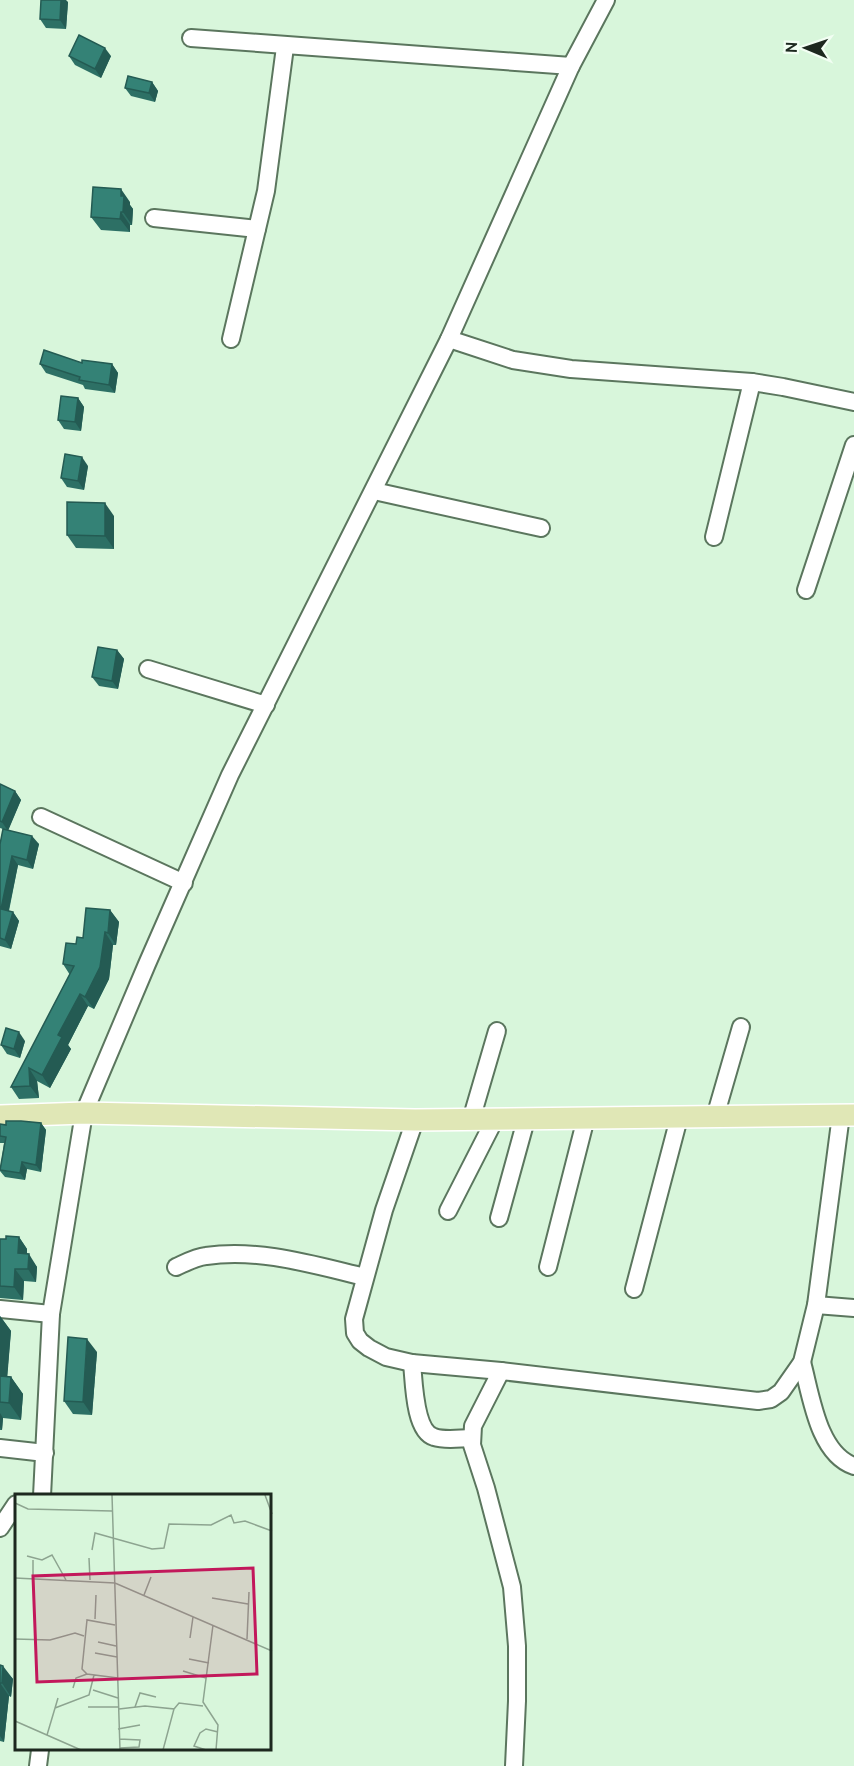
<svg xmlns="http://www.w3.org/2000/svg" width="854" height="1766" font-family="Cabin,sans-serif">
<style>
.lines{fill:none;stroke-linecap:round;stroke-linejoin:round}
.minor-casing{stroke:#5b765e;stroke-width:20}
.major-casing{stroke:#fff;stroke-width:24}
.minor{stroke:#fff;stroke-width:16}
.major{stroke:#e0e7b6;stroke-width:21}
.wall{fill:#2d7065}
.shaded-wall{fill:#245b53}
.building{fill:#348276;stroke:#245b53;stroke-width:1.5}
.inset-road{fill:none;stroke:#8da490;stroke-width:1.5}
.view{fill:#c2185b;fill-opacity:0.15;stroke:#c2185b;stroke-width:3}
.inset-edge{fill:none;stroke:#1d281f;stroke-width:3}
</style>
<rect width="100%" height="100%" fill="#d8f6db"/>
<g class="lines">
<defs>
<g id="minor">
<polyline points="191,38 571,66"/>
<polyline points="154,218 257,229"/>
<polyline points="231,339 266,191 285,47"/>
<polyline points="449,339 513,360 571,369 752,382 783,387 854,402"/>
<polyline points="374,491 541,528"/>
<polyline points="714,537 752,382"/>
<polyline points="806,590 854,445"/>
<polyline points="148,669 266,705"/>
<polyline points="41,817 184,883"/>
<polyline points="715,1117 741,1027"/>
<polyline points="415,1120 384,1210 354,1319 355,1333 360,1341 369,1348 386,1357 412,1363 501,1371 758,1401 771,1399 781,1392 802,1362 816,1305 841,1115"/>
<polyline points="471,1120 497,1031"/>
<polyline points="448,1211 495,1119"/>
<polyline points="499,1218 526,1120"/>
<path d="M176 1267C185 1263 196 1257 206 1256 259 1248 314 1265 365 1277"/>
<polyline points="548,1267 586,1118"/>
<polyline points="634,1289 679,1118"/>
<polyline points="816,1305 854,1308"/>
<polyline points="0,1309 51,1314"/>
<path d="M802 1362C811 1395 818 1454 854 1466"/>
<path d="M412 1363C414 1381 414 1431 434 1437 446 1441 460 1438 472 1438"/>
<polyline points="501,1371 473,1426 472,1445 486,1488 512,1587 517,1646 517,1701 514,1766"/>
<polyline points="0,1448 45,1453"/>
<polyline points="42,1496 51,1314 84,1113 147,964 230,775 449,339 571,66 606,0"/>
<polyline points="0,1528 16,1504"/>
<polyline points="38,1766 40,1750"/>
</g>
<polyline id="major" points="0,1116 84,1113 415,1120 854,1115"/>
</defs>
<use href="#minor" class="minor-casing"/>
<use href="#major" class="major-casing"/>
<use href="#minor" class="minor"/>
<use href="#major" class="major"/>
</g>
<g class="wall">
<polygon points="68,2 66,29 46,28 40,19"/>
<polygon points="69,56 111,56 101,78 75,65"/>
<polygon points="152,82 158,91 155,102 131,96 125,88"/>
<polygon points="130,202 130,205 133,209 132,225 130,225 130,232 101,230 91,217"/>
<polygon points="82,363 112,364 118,373 115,393 85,389 83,385 46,373 40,364"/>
<polygon points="78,398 84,407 81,431 64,429 58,420"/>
<polygon points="88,466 84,490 67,487 61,478"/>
<polygon points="114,516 114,549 76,548 67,535"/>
<polygon points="117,650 124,659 118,689 99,686 92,677"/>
<polygon points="0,784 15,791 21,800 8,830 39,844 33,869 18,865 9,911 13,912 19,921 11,949 0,946 0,844 3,829 0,828"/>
<polygon points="110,910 119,922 116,945 113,945 109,979 94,1009 88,1006 68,1045 71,1049 50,1088 37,1081 39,1098 19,1099 11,1087 70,975 63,964 76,944"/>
<polygon points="25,1041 20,1058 7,1054 1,1045"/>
<polygon points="41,1123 46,1130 41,1172 27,1169 25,1180 5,1177 0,1171 4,1143 0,1143 0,1124"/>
<polygon points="19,1237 27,1249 27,1254 37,1267 36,1282 24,1281 23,1300 0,1298 0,1239 6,1239"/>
<polygon points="0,1316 11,1331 7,1376 11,1377 23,1394 21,1420 3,1418 2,1430 0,1430"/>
<polygon points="97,1352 92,1415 73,1414 64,1401"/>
<polygon points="0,1665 13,1679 11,1697 9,1696 4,1742 0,1741"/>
</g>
<g class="shaded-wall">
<polygon points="61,0 66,0 68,2 66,29 60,20"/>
<polygon points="105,48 111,56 101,78 95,69"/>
<polygon points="152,82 158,91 155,102 149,93"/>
<polygon points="121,189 130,202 130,205 133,209 132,225 123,212 121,196"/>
<polygon points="121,212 130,225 130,232 120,219"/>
<polygon points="112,364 118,373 115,393 109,385"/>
<polygon points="78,398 84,407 81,431 75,422"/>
<polygon points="82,457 88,466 84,490 78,481"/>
<polygon points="105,503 114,516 114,549 105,536"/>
<polygon points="117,650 124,659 118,689 112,681"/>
<polygon points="15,791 21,800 8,831 2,822"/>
<polygon points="32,836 39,844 33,869 27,860"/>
<polygon points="12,856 18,865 7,918 1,909"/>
<polygon points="110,910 119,922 116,945 108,933"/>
<polygon points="13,912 19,921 11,949 5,940"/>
<polygon points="105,932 113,945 109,979 94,1009 85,997"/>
<polygon points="80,994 88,1006 68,1045 71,1049 50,1088 42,1075 58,1035"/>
<polygon points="19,1032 25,1041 20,1058 14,1049"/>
<polygon points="29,1068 37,1081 39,1098 30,1086"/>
<polygon points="41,1123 46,1130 41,1172 36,1165"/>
<polygon points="22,1162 27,1169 25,1180 20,1173"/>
<polygon points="19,1237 27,1249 26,1265 18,1253"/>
<polygon points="29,1254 37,1267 36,1282 28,1269"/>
<polygon points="15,1269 24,1281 23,1300 14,1287"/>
<polygon points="0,1316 11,1331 6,1393 0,1384"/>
<polygon points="87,1339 97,1352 92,1415 83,1402"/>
<polygon points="11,1377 23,1394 21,1420 9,1403"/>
<polygon points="0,1413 3,1418 2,1430 0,1427"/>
<polygon points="3,1666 13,1679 11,1697 2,1683"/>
<polygon points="0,1683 9,1696 4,1742 0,1736"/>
</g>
<g class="building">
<polygon points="41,0 61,0 60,20 40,19"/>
<polygon points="79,35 105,48 95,69 69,56"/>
<polygon points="128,76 152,82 149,93 125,88"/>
<polygon points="93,187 121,189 121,196 124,196 123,212 121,212 120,219 91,217"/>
<polygon points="44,350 82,363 82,360 112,364 109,385 79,380 80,377 40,364"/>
<polygon points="61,396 78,398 75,422 58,420"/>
<polygon points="65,454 82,457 78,481 61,478"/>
<polygon points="67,502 105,503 105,536 67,535"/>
<polygon points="98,647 117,650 112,681 92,677"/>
<polygon points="0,784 15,791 2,822 0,821"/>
<polygon points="3,829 32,836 27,860 12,856 1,909 13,912 5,940 0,938 0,844"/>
<polygon points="86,908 110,910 108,933 105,932 100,967 85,997 80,994 58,1035 62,1037 42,1075 29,1068 30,1086 11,1087 74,966 63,964 66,943 76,944 77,937 83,938"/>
<polygon points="6,1028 19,1032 14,1049 1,1045"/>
<polygon points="6,1121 21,1121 41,1123 36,1165 22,1162 20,1173 0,1170 6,1137 0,1136 0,1124 6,1125"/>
<polygon points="6,1236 19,1237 18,1253 29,1254 28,1269 15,1269 14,1287 0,1286 0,1239 6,1239"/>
<polygon points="68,1337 87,1339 83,1402 64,1401"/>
<polygon points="0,1376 11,1377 9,1403 0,1402"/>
<polygon points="0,1665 3,1666 2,1683 0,1683 0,1685"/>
</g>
<g transform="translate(15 1494)">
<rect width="256" height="256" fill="#d8f6db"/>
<path class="inset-road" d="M97 1 105 256M250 1 257 20M0 9 13 15 97 17M77 56 80 39 137 55 149 54 154 30 196 31 216 21 219 29 230 27 257 37M12 62 27 66 37 61 51 86M74 64 75 86M18 66V87M0 84 100 89 257 157M129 101 136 83M197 104 233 110M80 125 81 101M100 131 72 126 67 175 72 180 103 184M198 131 188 208 203 231 201 256M175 144 178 123M0 145 35 146 60 139 69 142M232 145 234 98M83 148 101 152M80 159 102 163M174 165 194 169M168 177 191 184M58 194 61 184 72 180M78 196 103 204M73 213H103M120 213 125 199 141 203M40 214 74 201 79 181M104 215 130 212 159 215 148 256M159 215 164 209 188 212M0 227 66 256M103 235 125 231M32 241 43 204M104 245 125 246 124 253 105 254M191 256 179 252 185 239 191 235 203 238"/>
<path class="view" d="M238 74 242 180 22 188 18 82Z"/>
<rect width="256" height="256" class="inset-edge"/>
</g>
<g transform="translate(806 48) rotate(272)" stroke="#f2fef3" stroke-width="4.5" paint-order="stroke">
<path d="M0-4.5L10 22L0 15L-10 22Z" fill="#1d281f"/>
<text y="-9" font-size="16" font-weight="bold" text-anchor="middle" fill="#1d281f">N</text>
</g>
</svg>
